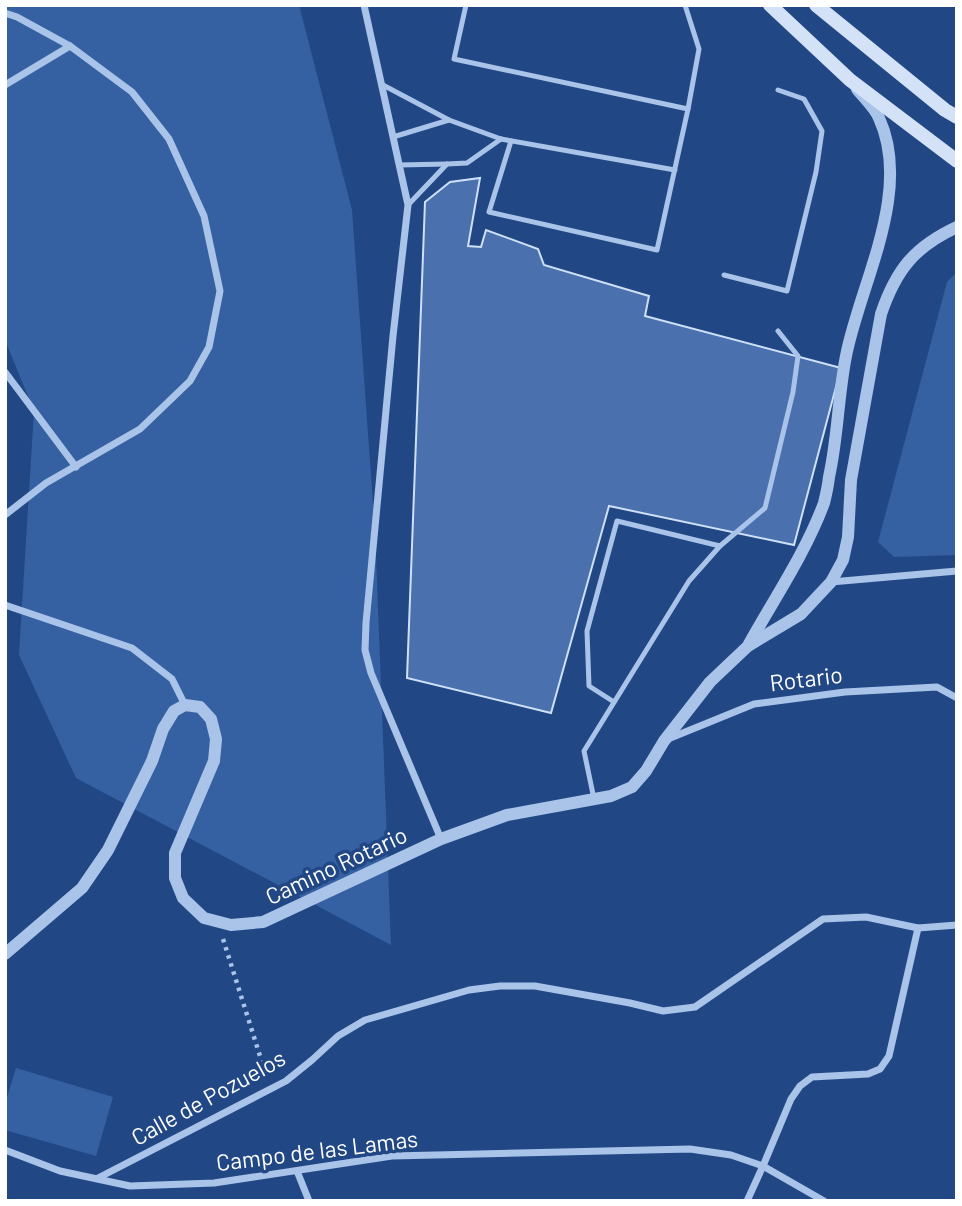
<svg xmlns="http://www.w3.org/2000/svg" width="962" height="1206" font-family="Barlow,sans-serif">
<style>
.green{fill:#3561a2}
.building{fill:#4a71ad;stroke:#cedff7;stroke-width:2}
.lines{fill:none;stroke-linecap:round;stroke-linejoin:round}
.path{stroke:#aac3e9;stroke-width:4.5;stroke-dasharray:3.5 5;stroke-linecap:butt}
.service{stroke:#aac3e9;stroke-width:5}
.minor{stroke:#aac3e9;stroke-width:7}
.tertiary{stroke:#aac3e9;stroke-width:12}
.secondary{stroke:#d4e2f7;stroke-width:14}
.labels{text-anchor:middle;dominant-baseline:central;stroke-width:7;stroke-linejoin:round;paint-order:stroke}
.street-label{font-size:23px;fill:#fff;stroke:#214885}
</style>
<rect width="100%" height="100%" fill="#214885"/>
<g class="green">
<polygon points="5,5 299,5 352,210 375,531 391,945 76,778 19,655 34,411 5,340"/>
<polygon points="957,272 957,555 894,557 878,542 947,282"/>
<polygon points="16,1068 113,1097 96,1156 5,1130 5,1104"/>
</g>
<polygon class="building" points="480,178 468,246 481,247 486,230 538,249 544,265 649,296 645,316 841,368 794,545 609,506 551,713 407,678 425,202 450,182"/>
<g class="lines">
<polyline class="path" points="223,939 266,1075"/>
<g class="service">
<polyline points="466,5 454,59 688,109"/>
<polyline points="381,84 449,120 501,139 675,170"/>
<polyline points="393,137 449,120"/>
<polyline points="511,141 489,212 657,250 688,109 699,49 685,5"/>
<polyline points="399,165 447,164"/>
<polyline points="408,205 447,164 467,163 501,139"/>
<polyline points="724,275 787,291 816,172 822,131 804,99 778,90"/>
<polyline points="614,702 589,686 587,631 617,521 720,546"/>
<polyline points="594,799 584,751 689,581 720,546 765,508 793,392 798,356 778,331"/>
</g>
<g class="minor">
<polyline points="364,5 408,205 393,336 366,623 365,650 371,673 441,839"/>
<polyline points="5,13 17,17 70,46 132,92 169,139 204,216 220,291 209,347 190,381 140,429 46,483 5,515"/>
<polyline points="5,85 70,46"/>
<polyline points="5,372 76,467"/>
<polyline points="831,582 957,571"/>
<polyline points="5,605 132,648 172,679 185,705"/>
<polyline points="668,739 754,704 845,692 937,687 957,698"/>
<polyline points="5,1150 60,1171 130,1186 214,1183 392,1156 690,1149 731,1155 763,1166 824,1201"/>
<polyline points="297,1171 309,1201"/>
<polyline points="98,1178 286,1081 312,1060 338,1036 365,1020 469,990 500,986 535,986 630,1003 663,1011 695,1007 823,919 866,917 918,928 957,925"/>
<polyline points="747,1201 763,1166 791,1099 800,1086 812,1077 868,1074 880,1069 889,1056 918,928"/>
</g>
<g class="tertiary">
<path d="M749 644C774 599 806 552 824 503 826 495 828 486 829 477 838 437 838 396 846 356 860 284 913 192 879 118 875 108 864 98 857 89"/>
<path d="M5 954 82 888 108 850 152 761 163 729 174 711 185 705 200 707 211 719 216 739 214 761 175 853V878L183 898 204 918 231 925 263 922 441 839 507 815 611 796 632 787 646 771 664 741 710 682 748 646 801 614 831 582 843 560 848 537 851 480 881 314C896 270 914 247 957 227"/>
</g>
<g class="secondary">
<polyline points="770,5 850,80 957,161"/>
<polyline points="816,5 945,110 957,117"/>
</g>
</g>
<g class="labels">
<g class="street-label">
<text transform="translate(806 678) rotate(-7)">Rotario</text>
<text transform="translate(336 865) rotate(-25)">Camino Rotario</text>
<text transform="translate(208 1097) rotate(-29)">Calle de Pozuelos</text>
<text transform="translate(317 1150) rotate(-7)">Campo de las Lamas</text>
</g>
</g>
<rect width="962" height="1206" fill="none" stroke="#ffffff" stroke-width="14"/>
</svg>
